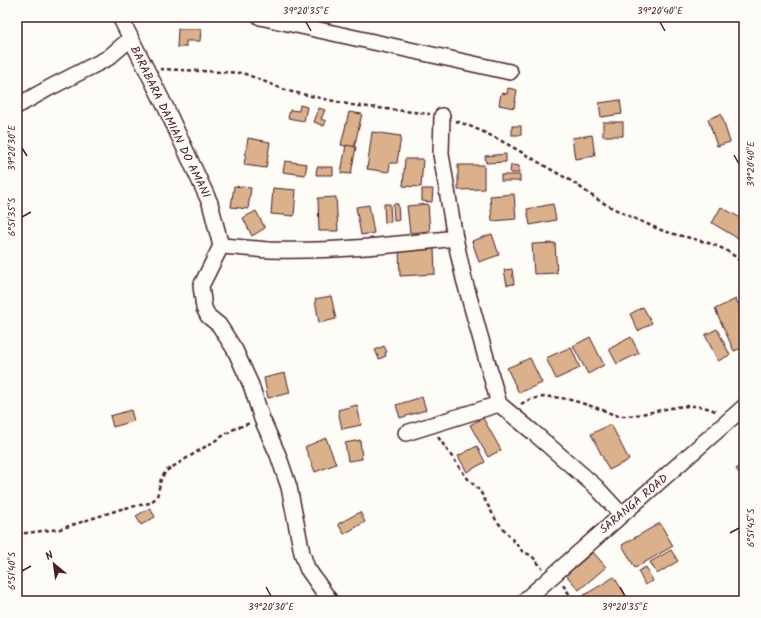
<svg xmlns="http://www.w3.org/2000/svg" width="761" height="618" font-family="Kalam,sans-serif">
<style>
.building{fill:#dab18b;stroke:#4a1f2b}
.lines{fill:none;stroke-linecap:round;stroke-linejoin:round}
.minor-casing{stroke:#4a1f2b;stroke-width:18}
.path{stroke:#4a1f2b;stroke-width:2.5;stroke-dasharray:4 3;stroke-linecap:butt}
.minor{stroke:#fdfcf7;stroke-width:15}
.ticks{fill:none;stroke:#4a1f2b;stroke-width:1.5}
.labels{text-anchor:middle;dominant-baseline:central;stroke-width:3;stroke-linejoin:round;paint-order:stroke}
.street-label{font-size:12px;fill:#4a1f2b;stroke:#fdfcf7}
.neatline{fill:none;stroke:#4a1f2b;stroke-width:1.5}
.ticks-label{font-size:10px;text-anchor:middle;fill:#4a1f2b}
</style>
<rect width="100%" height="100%" fill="#fdfcf7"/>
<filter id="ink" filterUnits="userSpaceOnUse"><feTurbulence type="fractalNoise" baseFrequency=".025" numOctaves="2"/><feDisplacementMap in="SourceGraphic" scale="8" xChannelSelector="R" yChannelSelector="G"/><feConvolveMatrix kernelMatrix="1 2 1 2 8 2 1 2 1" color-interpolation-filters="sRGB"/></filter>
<g filter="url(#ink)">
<g class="building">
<polygon points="178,29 201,29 200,41 186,41 186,47 177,47"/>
<polygon points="508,88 517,90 514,108 499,105 501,93 507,94"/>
<polygon points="620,100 622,114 601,117 599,103"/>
<polygon points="300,105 307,107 304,121 288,118 290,110 299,111"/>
<polygon points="319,108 325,110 321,119 326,121 324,126 314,122"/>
<polygon points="349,112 362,114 354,148 341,145"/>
<polygon points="721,114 730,142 717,146 708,119"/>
<rect x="603" y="122" width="20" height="14"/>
<rect x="512" y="126" width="9" height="9"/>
<polygon points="372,132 401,136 397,163 390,163 389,172 367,169"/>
<polygon points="592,135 595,156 575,159 572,138"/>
<polygon points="248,138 270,142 266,168 244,165"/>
<polygon points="346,145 356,147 351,174 341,173"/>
<polygon points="506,154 506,162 486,163 485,156"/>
<polygon points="405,159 423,159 421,187 403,186"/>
<polygon points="285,161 307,164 305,175 283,172"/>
<polygon points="458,165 484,165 484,189 458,190"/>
<polygon points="511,165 519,166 519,173 510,173"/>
<polygon points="317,167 333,167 333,175 316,175"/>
<rect x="501" y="175" width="19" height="6"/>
<polygon points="234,186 251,188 248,209 231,207"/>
<polygon points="273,188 296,190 294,216 271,214"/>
<polygon points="422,189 433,189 432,202 422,201"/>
<polygon points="514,194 516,219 492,221 490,196"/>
<polygon points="336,197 338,231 319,231 318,198"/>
<polygon points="384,204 390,204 391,222 385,223"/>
<polygon points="393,204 398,204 399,220 394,221"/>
<polygon points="428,204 430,231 410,233 407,206"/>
<polygon points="553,204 556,220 530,225 527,209"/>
<polygon points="369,205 374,233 361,235 356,207"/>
<polygon points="721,207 744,220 744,242 712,223"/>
<polygon points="256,211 265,228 252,236 243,218"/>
<polygon points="492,234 499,255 479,262 472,241"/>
<polygon points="555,243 557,273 534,274 532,244"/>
<polygon points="434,248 435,274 400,276 399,250"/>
<polygon points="512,269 514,284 507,285 504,270"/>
<polygon points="331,296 336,319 319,323 315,299"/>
<polygon points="736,299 744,316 744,347 734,351 715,309"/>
<polygon points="643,307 652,323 638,331 630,314"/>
<polygon points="717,329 730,355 718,361 705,335"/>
<polygon points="590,337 604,365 588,374 573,346"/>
<polygon points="631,337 639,353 617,364 609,349"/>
<polygon points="384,346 387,352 385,353 386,356 379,359 375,350"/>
<polygon points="571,347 580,368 556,379 546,358"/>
<polygon points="530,358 542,383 519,393 507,368"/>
<polygon points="285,373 290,393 268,398 264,378"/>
<polygon points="422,397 426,410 400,418 396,405"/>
<polygon points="357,405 361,425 342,429 338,410"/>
<polygon points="131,410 134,421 113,427 110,416"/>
<polygon points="483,418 501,450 488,457 470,425"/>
<polygon points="611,424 629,460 609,470 591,434"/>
<polygon points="326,438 336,464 315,472 305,447"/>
<polygon points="360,440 362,459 348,461 345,443"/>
<polygon points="477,446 485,462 467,472 458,456"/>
<polygon points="744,463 744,479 736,469"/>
<polygon points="150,508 155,517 141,525 136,516"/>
<polygon points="360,512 365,522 344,534 338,524"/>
<polygon points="660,523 673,546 635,568 622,545"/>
<polygon points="671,550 678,561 657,574 650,562"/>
<polygon points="593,552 606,567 579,590 566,575"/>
<polygon points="646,567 653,581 645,585 638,571"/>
<polygon points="614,577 629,601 586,601 583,596"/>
</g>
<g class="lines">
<defs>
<g id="minor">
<polyline points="120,17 166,108 210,203 221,246 201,286 204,308 208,316 219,325 235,350 251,385 262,419 278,455 289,487 302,553 307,568 330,601"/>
<polyline points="260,17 510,72"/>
<polyline points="17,106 49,88 108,58 130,39"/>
<polyline points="442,116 441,154 455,238 464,279 499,404 533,432 596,487 621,514"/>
<path d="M221 246C237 247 253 249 269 250 331 252 394 245 455 238"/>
<polyline points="406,433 499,404"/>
<polyline points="524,601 744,407"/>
</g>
</defs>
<use href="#minor" class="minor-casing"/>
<g class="path">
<polyline points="160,69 243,73 288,91 352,105 430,114"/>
<path d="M456 121C495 134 530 158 566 178 580 186 592 197 607 205 622 213 640 221 656 228 684 240 724 239 744 266"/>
<path d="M521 404C545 389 575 401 600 409 607 411 614 416 621 416 650 417 688 396 717 412"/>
<polyline points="438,437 467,478 480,491 496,520 522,551 532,556 542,568"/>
<polyline points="17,534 60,529 121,509 150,503 157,497 161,479 166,471 234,429 250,423"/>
<polyline points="563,585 574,601"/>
</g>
<use href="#minor" class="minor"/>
</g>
</g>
<path class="ticks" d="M306 22 311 31M660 22 665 31M22 148 27 156M734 155 739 164M22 217 31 212M730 533 739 528M22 571 31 566M266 587 271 596M620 587 625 596"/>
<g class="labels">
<g class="street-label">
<text transform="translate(170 122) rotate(64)">BARABARA DAMIAN DO AMANI</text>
<text transform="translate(634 504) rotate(-40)">SARANGA ROAD</text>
</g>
</g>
<rect width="761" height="618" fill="none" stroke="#fdfcf7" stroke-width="44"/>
<g transform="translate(54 564) rotate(331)" stroke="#fdfcf7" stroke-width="3" paint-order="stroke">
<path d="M0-3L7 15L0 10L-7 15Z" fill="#4a1f2b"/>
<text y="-6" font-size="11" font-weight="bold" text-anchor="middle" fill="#4a1f2b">N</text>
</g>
<rect x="22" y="22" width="717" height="574" class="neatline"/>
<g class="ticks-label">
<text x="306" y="14">39°20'35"E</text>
<text x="660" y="14">39°20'40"E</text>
<text transform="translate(11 148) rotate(-90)" y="4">39°20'30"E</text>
<text transform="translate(750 164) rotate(-90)" y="4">39°20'40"E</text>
<text transform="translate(11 217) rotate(-90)" y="4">6°51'35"S</text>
<text transform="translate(750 528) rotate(-90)" y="4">6°51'45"S</text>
<text transform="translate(11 571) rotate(-90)" y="4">6°51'40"S</text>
<text x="271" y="610">39°20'30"E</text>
<text x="625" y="610">39°20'35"E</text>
</g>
</svg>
